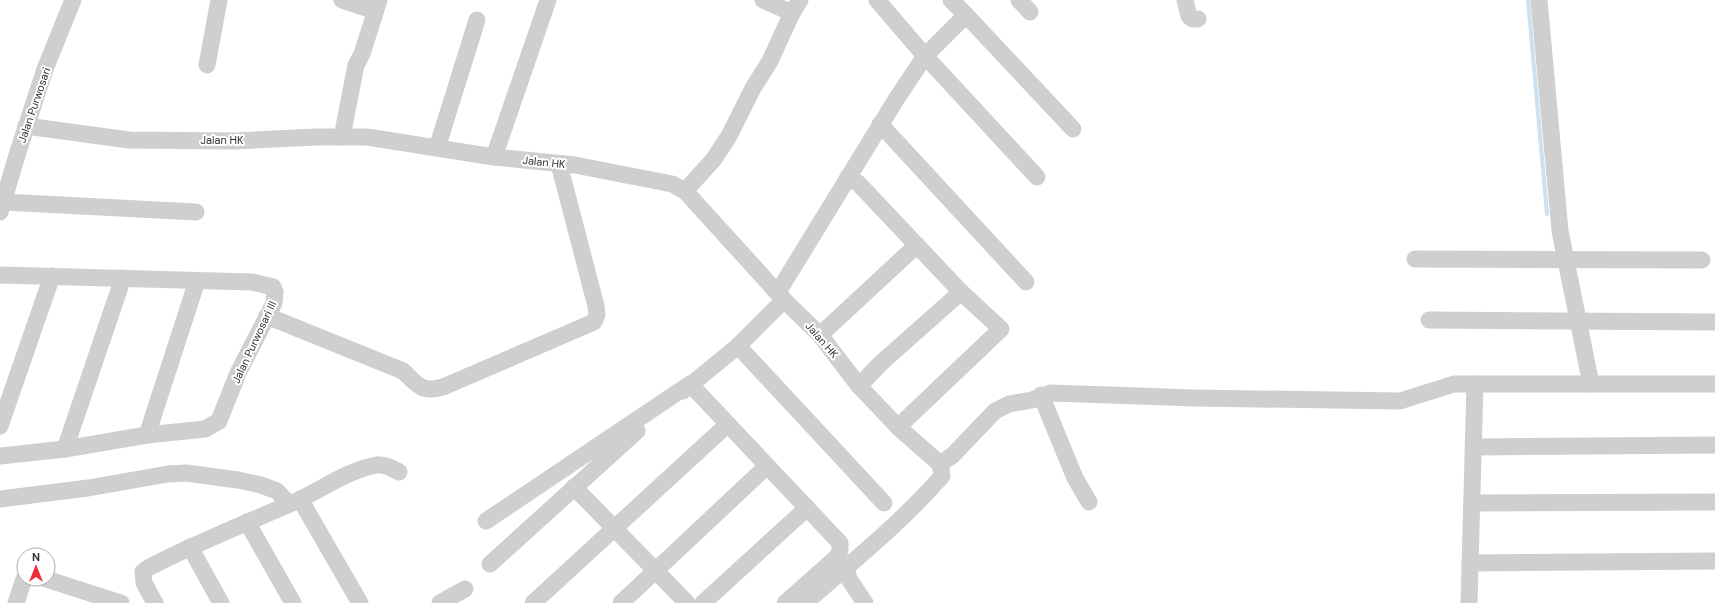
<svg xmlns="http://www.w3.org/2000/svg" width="1715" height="603" font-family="'DM Sans',sans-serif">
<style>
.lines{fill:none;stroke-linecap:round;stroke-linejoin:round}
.stream{stroke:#cce1ef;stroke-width:4}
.minor{stroke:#cfcfcf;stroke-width:17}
.labels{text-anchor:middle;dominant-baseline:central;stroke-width:4;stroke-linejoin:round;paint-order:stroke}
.street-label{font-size:11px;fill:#323232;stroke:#fff}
</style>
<rect width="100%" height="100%" fill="#fff"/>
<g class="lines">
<polyline class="stream" points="1528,0 1547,214"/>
<g class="minor">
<polyline points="342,0 375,11"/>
<polyline points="763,0 792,13"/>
<polyline points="877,0 925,56 1037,177"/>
<polyline points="951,0 966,15"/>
<polyline points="1019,0 1030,12"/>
<polyline points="1185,0 1189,16 1192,19 1198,19"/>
<polyline points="1539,0 1560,231 1591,384"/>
<polyline points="207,65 219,0"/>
<polyline points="880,124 1026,282"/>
<polyline points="26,126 129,140 235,141 316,137 367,137 494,157 575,165 672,184 685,191 784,300 820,335 859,386 898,427 940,464"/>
<polyline points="342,137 356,65 362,54 379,0"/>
<polyline points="437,148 477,20"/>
<polyline points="494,157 548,0"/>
<polyline points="848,177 858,183 961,292 1001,329 898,427"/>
<polyline points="685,191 714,159 729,136 753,88 770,61 792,13 800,0"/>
<polyline points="4,202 196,212"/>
<polyline points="0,212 18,152 45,69 73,0"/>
<polyline points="1415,259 1702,260"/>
<polyline points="0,275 252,282 273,287 275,292 274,303 238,373 219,421 205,429 147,435 65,449 0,456"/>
<polyline points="778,292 897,98 925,56 966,15 1073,129"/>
<path d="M267 316 403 371C418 385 421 393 443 387L594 322 597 315 596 306 559 164"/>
<polyline points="1429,320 1715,322"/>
<polyline points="820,335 917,245"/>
<polyline points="738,346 884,503"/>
<polyline points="859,386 881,363 961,292"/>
<polyline points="683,391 738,346 784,300"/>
<polyline points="1041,395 1075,478 1089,502"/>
<polyline points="0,426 52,276"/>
<polyline points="147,435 197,281"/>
<polyline points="1474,447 1715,445"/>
<polyline points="65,449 123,278"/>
<polyline points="574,487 687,603"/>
<polyline points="0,499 88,488 168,474 186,473 238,480 261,485 277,491 289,504"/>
<polyline points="300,499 360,603"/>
<polyline points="1472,503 1715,502"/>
<polyline points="486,521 690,384 840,543 840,550 838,556 785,603"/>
<polyline points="247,522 293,603"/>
<polyline points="190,547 221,603"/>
<polyline points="1470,563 1715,561"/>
<polyline points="490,564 637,431"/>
<polyline points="846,567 849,579 865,603"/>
<polyline points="46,579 121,603"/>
<polyline points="16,603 24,579"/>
<path d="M155 603 144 583 143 572 148 568C197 542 250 522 301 499 325 487 350 470 376 465 384 464 392 468 399 472"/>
<polyline points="440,603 465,589"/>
<polyline points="533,603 728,424"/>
<polyline points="621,603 767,466"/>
<polyline points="703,603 807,508"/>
<path d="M805 603C852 562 901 523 942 476L940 464 953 455 995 411 1009 404 1032 400 1051 393 1195 398 1400 401 1454 384H1715"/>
<polyline points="1469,603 1475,384"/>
</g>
</g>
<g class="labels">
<g class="street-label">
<text transform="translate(34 105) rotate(-71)">Jalan Purwosari</text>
<text x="222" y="140">Jalan HK</text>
<text transform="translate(544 162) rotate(6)">Jalan HK</text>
<text transform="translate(822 340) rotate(49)">Jalan HK</text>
<text transform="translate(254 342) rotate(-65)">Jalan Purwosari III</text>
</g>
</g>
<g transform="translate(36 567)"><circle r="19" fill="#ffffff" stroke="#adadad"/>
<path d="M0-3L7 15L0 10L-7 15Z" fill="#ee2f3b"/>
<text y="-6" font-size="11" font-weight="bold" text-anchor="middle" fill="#323232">N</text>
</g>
</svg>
